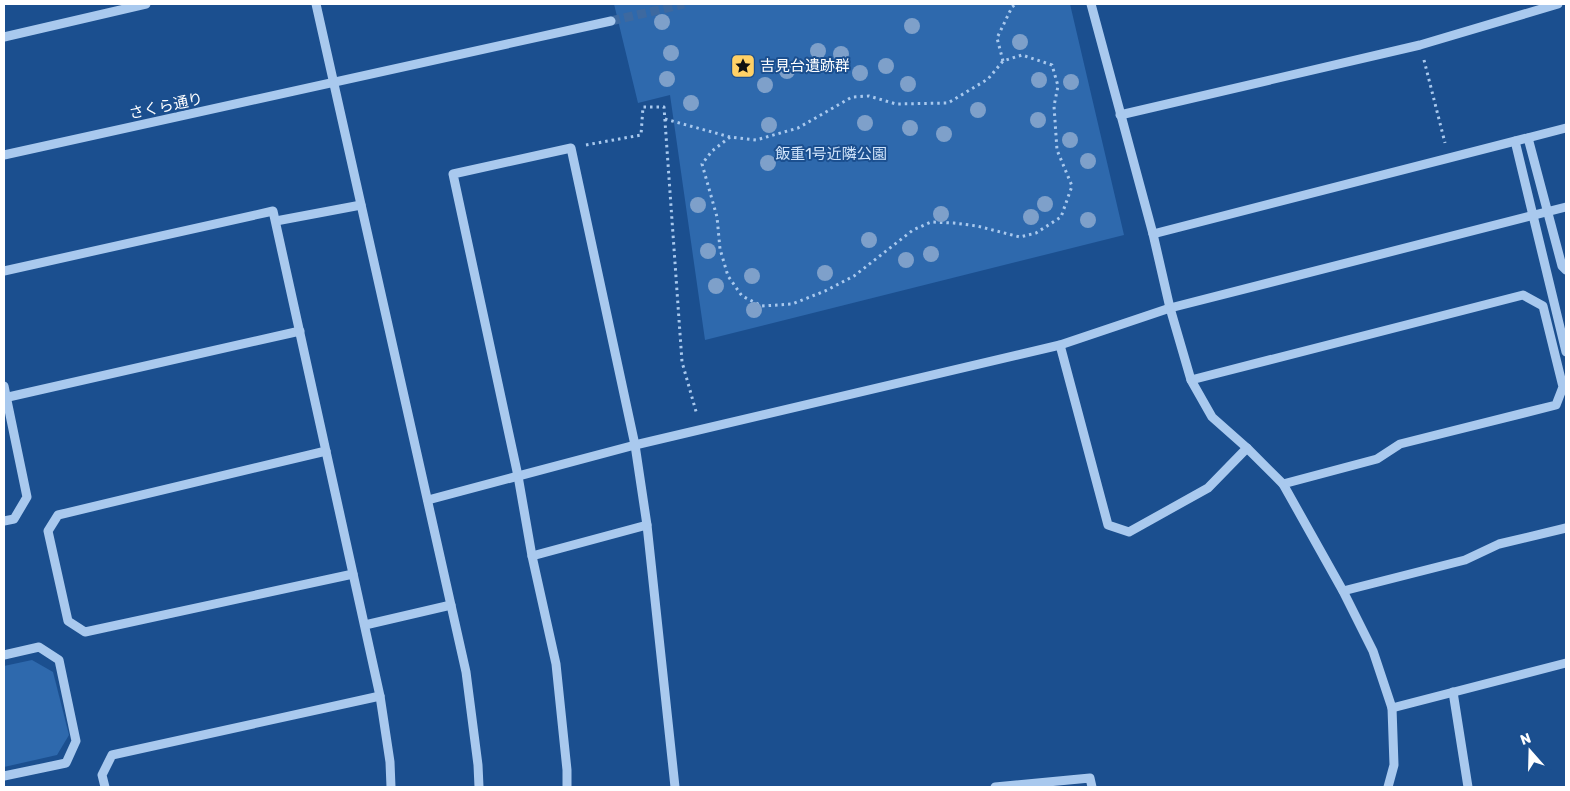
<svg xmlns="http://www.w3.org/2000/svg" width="1570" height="791" font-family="Rubik,'Noto Sans JP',sans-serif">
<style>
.green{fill:#2e69ad}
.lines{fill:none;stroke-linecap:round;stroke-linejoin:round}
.minor-tunnel{stroke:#3d69a0;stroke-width:9;stroke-dasharray:9 4.5;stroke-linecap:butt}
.path{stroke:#a9c9ee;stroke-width:3;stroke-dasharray:2.5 4;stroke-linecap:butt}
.minor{stroke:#a9c9ee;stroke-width:9}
.tree{fill:#7ea0ca}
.labels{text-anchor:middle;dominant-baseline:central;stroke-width:4;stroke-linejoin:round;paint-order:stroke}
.poi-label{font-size:15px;fill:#fff;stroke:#1b4f8f;text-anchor:start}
.street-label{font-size:15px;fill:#fff;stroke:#1b4f8f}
.park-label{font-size:15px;fill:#cfe3fa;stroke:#1b4f8f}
</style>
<rect width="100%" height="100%" fill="#1b4f8f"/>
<g class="green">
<polygon points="614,4 1070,4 1124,235 705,340 670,95 638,103"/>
<polygon points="32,660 53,672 69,735 57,755 4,767 4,666"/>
</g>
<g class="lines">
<polyline class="minor-tunnel" points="611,21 684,4"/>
<g class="path">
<polyline points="1424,60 1445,143"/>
<polyline points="1003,61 997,38 1012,7 1016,4"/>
<polyline points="665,119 730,137 756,140 798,128 852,97 869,96 896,104 948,103 988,79 1003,61 1022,55 1052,65 1058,86 1054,106 1057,150 1072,186 1061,217 1036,233 1020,237 977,226 954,223 931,222 913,230 854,276 825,291 792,304 762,306 742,296 728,276 720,249 717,217 702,164 712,151 730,137"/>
<polyline points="586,145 641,135 643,107 664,107 682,362 697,415"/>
</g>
<g class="minor">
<polyline points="316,4 466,672 478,765 479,787"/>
<polyline points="1091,4 1153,234 1170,308 1191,380 1212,417 1247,448 1283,484 1343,591 1373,651 1392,708 1394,765 1388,787"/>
<polyline points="4,37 146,4"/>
<polyline points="1120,115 1420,45 1558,4"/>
<polyline points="1528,138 1562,266 1566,270"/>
<polyline points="1515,141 1566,352"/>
<polyline points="4,155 611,21"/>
<polyline points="276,221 361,205"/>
<polyline points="1153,234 1566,128"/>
<polyline points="4,271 273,211 380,696 390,762 391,787"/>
<polyline points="1060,345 1108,525 1129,532 1208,488 1247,448"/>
<polyline points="1191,380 1523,295 1543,306 1563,387 1556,405 1400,444 1377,459 1283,484"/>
<polyline points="4,386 27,497 14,519 4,521"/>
<polyline points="4,398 300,331"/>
<polyline points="326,451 58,515 48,531 68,621 85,632 353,574"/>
<polyline points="428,500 635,445 1060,345 1170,308 1566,207"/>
<polyline points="532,556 647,525"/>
<polyline points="1343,591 1465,560 1499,544 1566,528"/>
<polyline points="365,625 451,605"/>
<polyline points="4,655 39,647 59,660 76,741 66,763 4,776"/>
<polyline points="1453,692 1468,787"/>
<polyline points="1392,708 1566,663"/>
<polyline points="105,787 102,775 112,755 380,696"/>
<polyline points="567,787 567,770 556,664 532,556 518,476 453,174 571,148 635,445 647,525 675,787"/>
<polyline points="995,787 1090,778 1092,787"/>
</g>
</g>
<g class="tree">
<circle cx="662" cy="22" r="8"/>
<circle cx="912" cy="26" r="8"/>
<circle cx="1020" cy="42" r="8"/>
<circle cx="818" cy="51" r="8"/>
<circle cx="671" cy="53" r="8"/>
<circle cx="841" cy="54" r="8"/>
<circle cx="886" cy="66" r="8"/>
<circle cx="787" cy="71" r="8"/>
<circle cx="860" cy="73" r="8"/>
<circle cx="667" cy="79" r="8"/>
<circle cx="1039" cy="80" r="8"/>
<circle cx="1071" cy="82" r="8"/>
<circle cx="908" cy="84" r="8"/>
<circle cx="765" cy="85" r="8"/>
<circle cx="691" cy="103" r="8"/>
<circle cx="978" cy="110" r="8"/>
<circle cx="1038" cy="120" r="8"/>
<circle cx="865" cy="123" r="8"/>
<circle cx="769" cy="125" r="8"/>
<circle cx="910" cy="128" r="8"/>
<circle cx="944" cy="134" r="8"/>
<circle cx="1070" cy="140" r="8"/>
<circle cx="1088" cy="161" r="8"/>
<circle cx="768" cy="163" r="8"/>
<circle cx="1045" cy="204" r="8"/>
<circle cx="698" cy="205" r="8"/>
<circle cx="941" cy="214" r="8"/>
<circle cx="1031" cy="217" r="8"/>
<circle cx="1088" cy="220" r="8"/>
<circle cx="869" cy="240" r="8"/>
<circle cx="708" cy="251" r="8"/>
<circle cx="931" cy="254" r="8"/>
<circle cx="906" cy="260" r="8"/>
<circle cx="825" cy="273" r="8"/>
<circle cx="752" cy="276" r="8"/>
<circle cx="716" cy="286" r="8"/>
<circle cx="754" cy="310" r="8"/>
</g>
<defs>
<symbol id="sight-square" viewBox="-11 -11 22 22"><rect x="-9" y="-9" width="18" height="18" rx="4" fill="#ffd166" stroke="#1b4f8f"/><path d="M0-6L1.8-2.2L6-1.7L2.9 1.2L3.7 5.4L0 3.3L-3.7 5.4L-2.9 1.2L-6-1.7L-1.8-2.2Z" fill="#111"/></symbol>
</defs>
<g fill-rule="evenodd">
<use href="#sight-square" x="729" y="52" width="28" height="28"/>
</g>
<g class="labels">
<g class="poi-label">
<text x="760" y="66">吉見台遺跡群</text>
</g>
<g class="street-label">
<text transform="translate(166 106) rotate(-12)">さくら通り</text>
</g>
<g class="park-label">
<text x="831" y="154">飯重1号近隣公園</text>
</g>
</g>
<rect width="1570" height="791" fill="none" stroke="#ffffff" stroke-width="10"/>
<g transform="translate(1530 751) rotate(340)" stroke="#1b4f8f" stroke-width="4" paint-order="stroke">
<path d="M0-4L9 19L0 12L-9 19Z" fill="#ffffff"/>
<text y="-8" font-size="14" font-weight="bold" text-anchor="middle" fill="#ffffff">N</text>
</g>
</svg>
